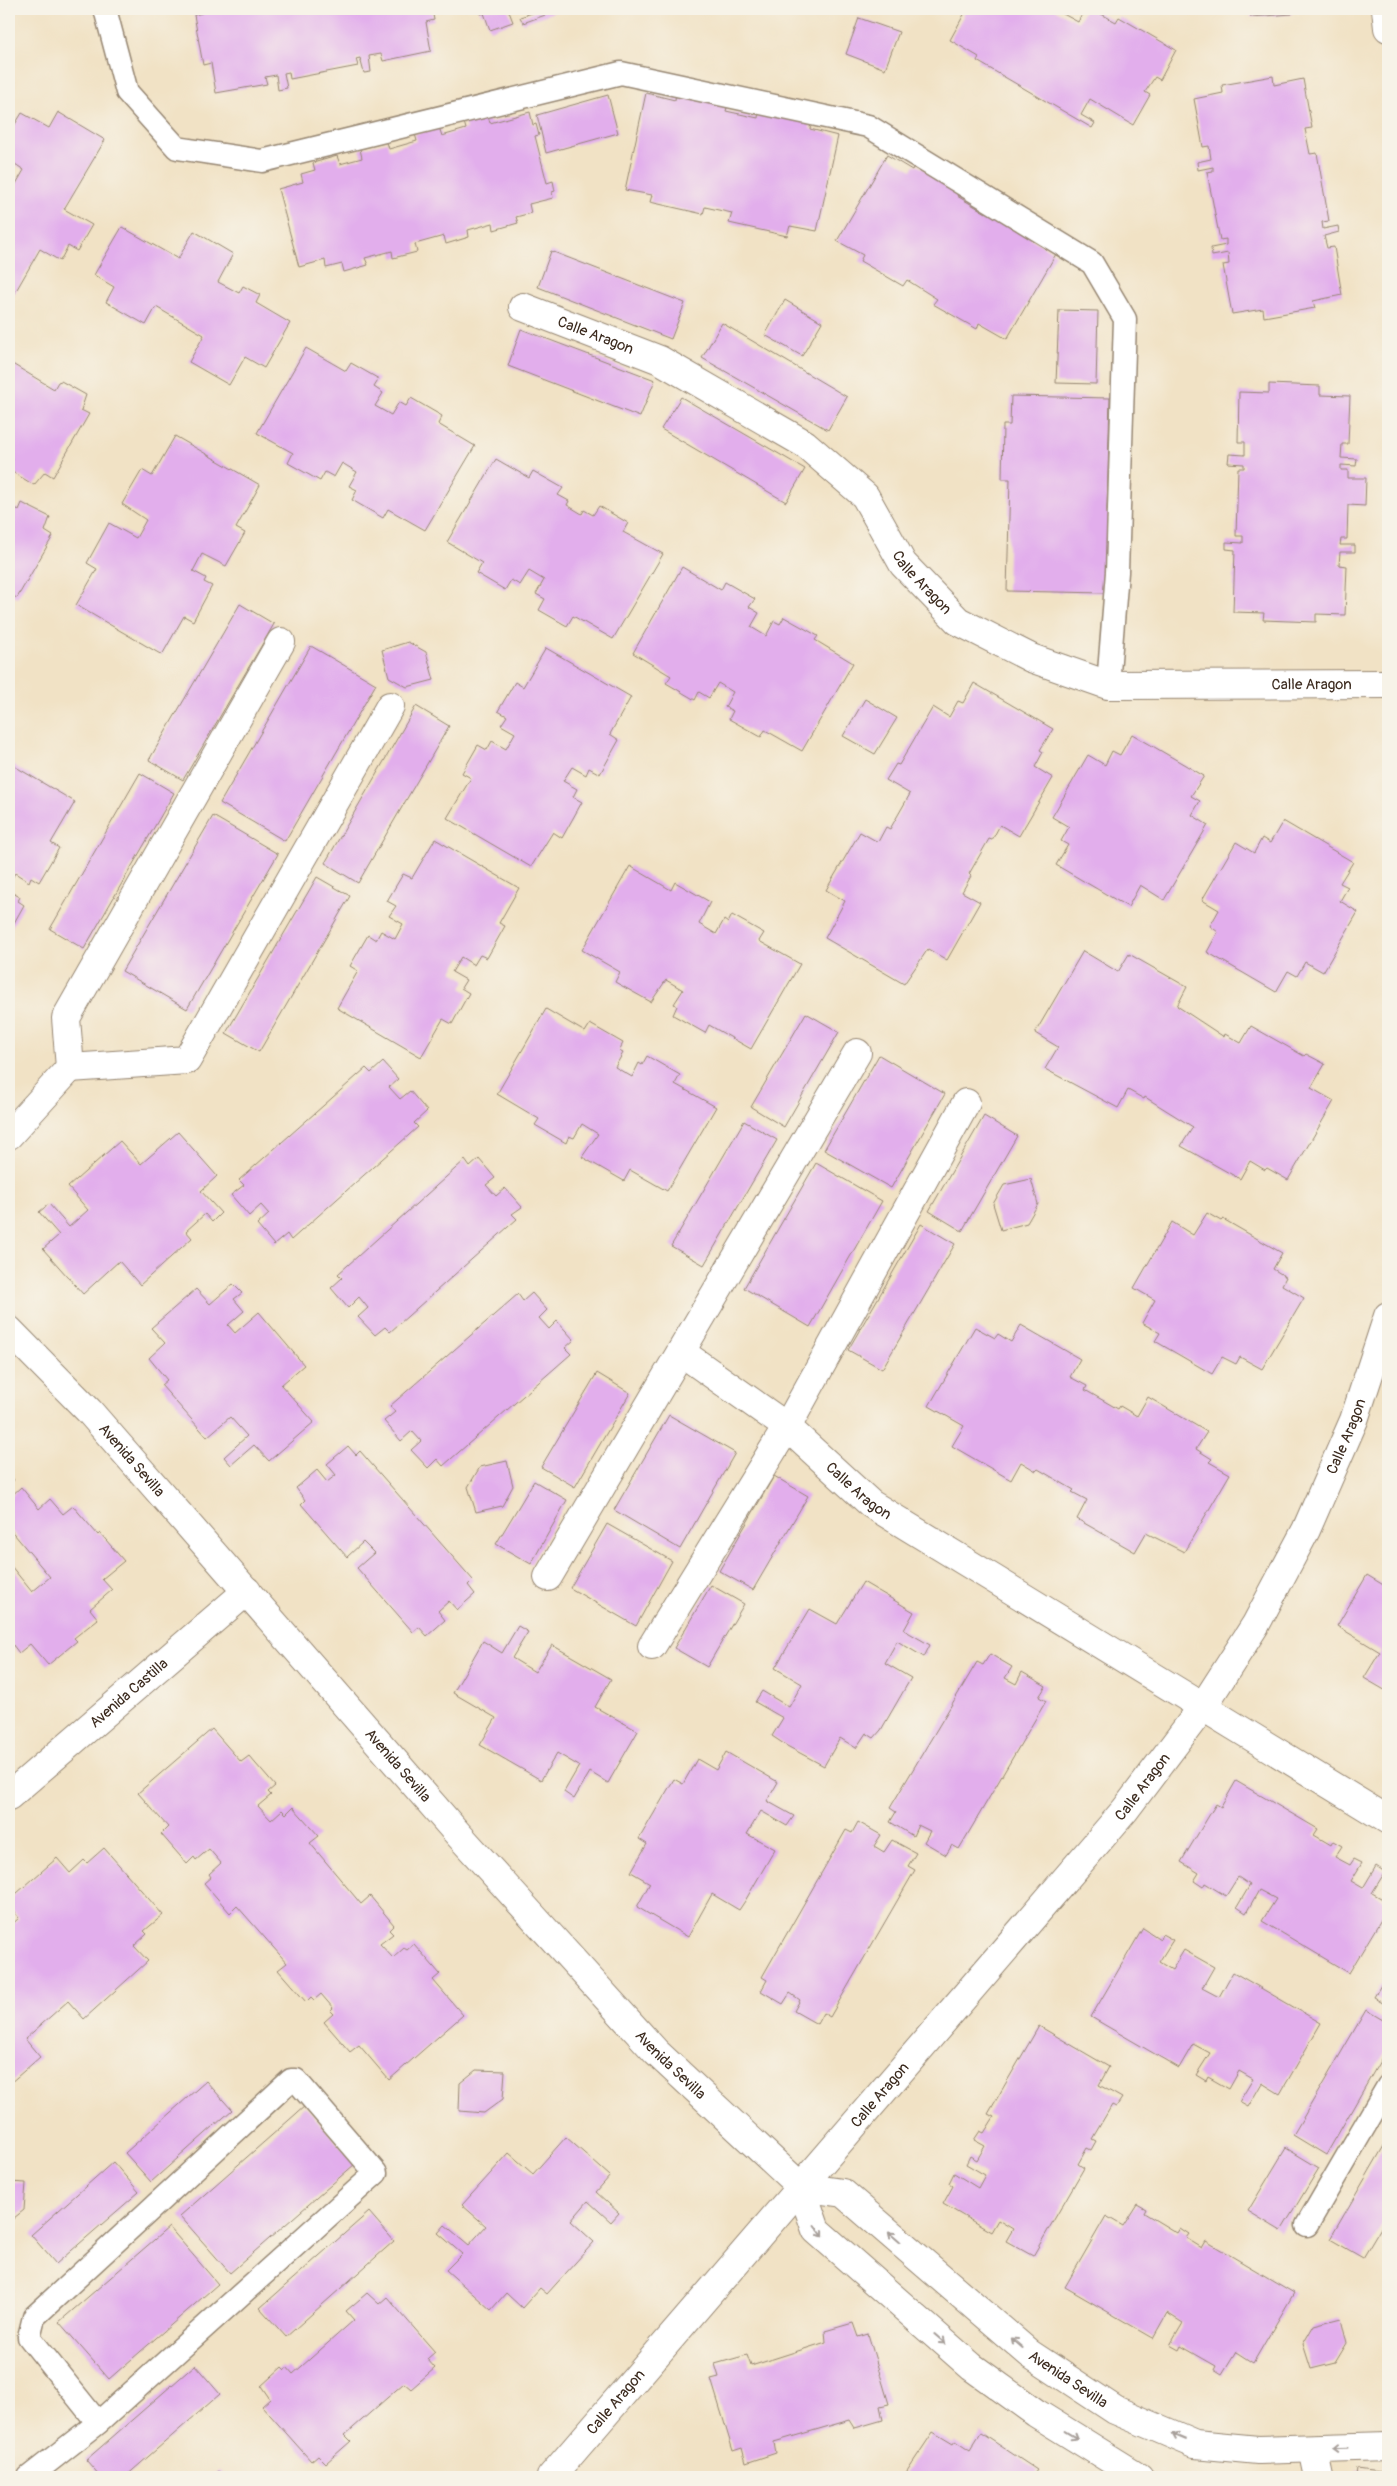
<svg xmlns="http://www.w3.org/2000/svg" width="1397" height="2486" font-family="Pangolin,sans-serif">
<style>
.building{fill:#e2aeec}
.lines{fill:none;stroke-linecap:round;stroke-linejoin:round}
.service-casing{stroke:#968672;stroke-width:25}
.minor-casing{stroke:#968672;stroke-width:30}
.tertiary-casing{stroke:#968672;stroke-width:30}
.service{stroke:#fff;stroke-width:22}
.minor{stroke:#fff;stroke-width:28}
.tertiary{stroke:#fff;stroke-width:28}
.oneway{stroke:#a79f9a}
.labels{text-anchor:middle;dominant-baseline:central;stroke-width:4;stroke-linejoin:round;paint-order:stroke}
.street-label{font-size:15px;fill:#3b2a1e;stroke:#f7f3e8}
</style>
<rect width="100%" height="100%" fill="#f7f3e8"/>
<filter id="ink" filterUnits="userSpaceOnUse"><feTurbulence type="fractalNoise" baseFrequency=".02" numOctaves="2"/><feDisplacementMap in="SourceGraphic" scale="10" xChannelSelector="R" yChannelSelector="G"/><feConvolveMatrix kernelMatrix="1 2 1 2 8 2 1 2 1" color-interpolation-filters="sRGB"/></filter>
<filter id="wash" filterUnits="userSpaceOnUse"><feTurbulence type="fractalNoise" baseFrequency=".0096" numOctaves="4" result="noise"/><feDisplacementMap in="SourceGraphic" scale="20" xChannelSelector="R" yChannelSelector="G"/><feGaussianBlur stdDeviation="1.12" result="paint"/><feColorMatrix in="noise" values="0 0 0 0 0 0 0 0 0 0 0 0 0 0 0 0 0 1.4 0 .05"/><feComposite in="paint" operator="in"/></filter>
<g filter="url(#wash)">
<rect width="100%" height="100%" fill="#f1e2c5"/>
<g id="blocks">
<g class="building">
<polygon points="201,9 432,9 434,20 426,22 431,51 383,61 381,54 369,56 371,72 364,73 360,58 356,59 358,66 290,79 289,72 284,73 287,88 278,90 276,75 265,77 267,84 216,93 211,63 203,65 194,15 202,13"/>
<polygon points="479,9 508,9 513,22 490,30 484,13 481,14"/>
<polygon points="534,9 562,9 523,23 520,17 535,12"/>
<polygon points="967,9 1054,9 1078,22 1085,9 1092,9 1116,22 1119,17 1176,50 1160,80 1155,77 1145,92 1150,95 1133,125 1090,99 1081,115 1095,123 1092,128 977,61 979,57 950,40"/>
<polygon points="1250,9 1292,9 1292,14 1251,17"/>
<polygon points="859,18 899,32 885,69 846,54"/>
<polygon points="1273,76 1274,85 1303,79 1312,128 1305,129 1310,154 1317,153 1329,221 1322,222 1323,229 1338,226 1339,232 1324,236 1327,248 1334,247 1342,295 1313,301 1315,308 1264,317 1263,309 1232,314 1223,265 1229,264 1228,253 1212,256 1211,248 1226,245 1226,239 1220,240 1207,172 1213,171 1213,167 1198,170 1197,162 1211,159 1209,146 1203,147 1194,99 1223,93 1222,85"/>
<polygon points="676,92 728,104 726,111 758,118 759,110 811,122 810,129 838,136 817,231 790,226 787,236 729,223 732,213 705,207 703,214 650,202 652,195 625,190 646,93 675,100"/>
<polygon points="608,95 618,133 546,153 537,115"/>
<polygon points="58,112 105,140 64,209 92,225 77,251 68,246 60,261 40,249 9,303 9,196 24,170 9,160 9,134 22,113 49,128"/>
<polygon points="530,112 533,125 536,124 539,135 535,136 547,183 553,181 555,191 552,192 553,198 529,204 531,213 516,217 518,223 494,230 493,223 468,230 469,237 446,244 444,236 415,244 417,252 393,258 392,251 365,258 368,265 344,272 342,264 326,268 325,260 299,267 278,189 303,182 301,174 315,170 313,163 337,156 340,164 362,158 360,149 387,142 389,149 417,141 415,134 439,127 442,136 466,129 464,122 488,116 490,123"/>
<polygon points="887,155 912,170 915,164 961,190 957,196 986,213 988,209 1032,234 1030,238 1056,254 1007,339 979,323 977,329 933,304 937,299 907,280 903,286 860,261 863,255 837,241"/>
<polygon points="122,227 178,259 194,231 233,254 218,282 239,293 243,286 260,295 256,303 290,323 264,368 245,357 229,385 189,362 204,335 156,307 146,325 106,302 114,287 94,275"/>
<polygon points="551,251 685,303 671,339 538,287"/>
<polygon points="785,300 822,322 802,356 765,335"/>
<polygon points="1059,310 1098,311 1096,384 1056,383"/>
<polygon points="722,323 847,397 828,430 702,358"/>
<polygon points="521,329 655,380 640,417 508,366"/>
<polygon points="306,348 346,371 351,363 379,379 374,387 383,393 375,406 391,415 399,402 406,406 411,398 442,416 438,424 475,446 425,530 388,509 383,518 352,500 357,490 349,486 357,472 342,463 334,477 325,472 320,481 288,463 293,453 257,433"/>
<polygon points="9,362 54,389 58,382 61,381 86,395 81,410 89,414 53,477 45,472 34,485 9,470 13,459 9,456"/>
<polygon points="1269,384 1320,386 1320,395 1350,396 1348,444 1342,444 1341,458 1357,459 1356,466 1341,465 1341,470 1348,470 1348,478 1366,478 1365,506 1348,505 1347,539 1341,539 1340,545 1355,545 1355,552 1340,552 1339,565 1347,566 1345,615 1316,614 1316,622 1263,620 1264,613 1233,612 1235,550 1226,549 1226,542 1243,543 1243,536 1236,536 1238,468 1244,468 1244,464 1228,463 1229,454 1245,455 1245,442 1238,442 1239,392 1269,393"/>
<polygon points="1011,396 1110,398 1107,511 1114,511 1113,565 1106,565 1105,593 1007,591 1010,479 1002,479 1003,425 1010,425"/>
<polygon points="681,397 805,469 786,502 661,429"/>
<polygon points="175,436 260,485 236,528 245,533 226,566 202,554 193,571 206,578 204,582 212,586 193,621 184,616 162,655 76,605 97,569 87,563 109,523 136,538 146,520 122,504 142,470 152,476"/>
<polygon points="496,459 529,478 533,471 563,488 558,495 569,501 567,505 582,514 584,510 593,515 599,506 628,523 623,532 663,554 613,639 573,616 567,626 539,610 545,599 536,594 544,580 529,571 520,585 511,580 505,590 476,573 482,563 447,542"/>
<polygon points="22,503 50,517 45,531 53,536 17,598 9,594 9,505 19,510"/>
<polygon points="682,567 721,590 725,582 755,599 749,607 759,613 751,627 766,636 774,621 780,624 784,617 818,636 815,640 853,663 802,751 765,730 761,737 729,719 733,711 725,707 733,692 718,683 709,698 699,692 695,700 666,683 671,676 633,653"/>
<polygon points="240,604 274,624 183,780 149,760"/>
<polygon points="408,642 426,652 434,680 407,687 389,677 382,650"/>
<polygon points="311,646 376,684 285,841 220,803"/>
<polygon points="546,648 631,697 610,734 619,740 600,774 589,768 586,775 572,767 563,781 577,789 573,797 582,802 562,838 553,832 531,867 447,818 471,778 462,773 478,745 487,750 492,741 506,749 515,733 501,725 507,716 498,711 515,682 523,687"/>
<polygon points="974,683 1053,729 1040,750 1043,752 1035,767 1053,778 1019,836 1000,825 992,840 989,839 969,874 971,876 962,892 980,902 947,960 928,949 904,984 825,938 845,901 826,890 860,832 878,842 886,827 890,829 910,794 886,780 896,764 899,765 933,707 949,717 958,701 963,703"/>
<polygon points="865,699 897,718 875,754 843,736"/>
<polygon points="416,706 449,726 358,883 325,863"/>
<polygon points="1132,734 1204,776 1191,796 1200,801 1192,815 1208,825 1164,900 1140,885 1128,907 1056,865 1068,845 1061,841 1069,827 1052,817 1088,755 1105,765 1112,751 1120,755"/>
<polygon points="9,763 75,802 51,843 59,848 39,882 31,877 29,882 15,873 9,883"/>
<polygon points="140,773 174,793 84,949 50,929"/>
<polygon points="213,816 278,854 187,1009 122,971"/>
<polygon points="1283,821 1353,862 1340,883 1348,887 1340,901 1358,912 1323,972 1305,962 1297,976 1288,971 1276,992 1207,952 1218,932 1210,926 1219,910 1202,900 1236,842 1254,853 1262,838 1270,843"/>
<polygon points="435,839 519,888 499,923 505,926 487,958 480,955 474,965 461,957 452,972 466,980 461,988 469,993 452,1024 443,1019 421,1057 337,1008 358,971 350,966 368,935 376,940 381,931 395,939 403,924 389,916 396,906 387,901 403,874 412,878"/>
<polygon points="630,866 671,890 675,882 710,902 699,924 716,934 724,920 728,923 732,915 764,933 759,941 800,964 751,1049 709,1025 705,1033 673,1015 677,1006 674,1004 683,990 666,980 651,1002 615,982 620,972 582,950"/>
<polygon points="317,877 350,896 259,1052 226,1033"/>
<polygon points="9,891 20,897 18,901 24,905 9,932"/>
<polygon points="1083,951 1118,972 1129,954 1187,987 1177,1006 1224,1037 1225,1034 1241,1043 1251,1026 1304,1056 1306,1054 1325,1064 1311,1088 1334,1101 1288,1180 1267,1168 1265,1170 1250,1161 1240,1179 1181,1146 1193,1127 1145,1097 1144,1099 1128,1090 1118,1108 1045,1069 1058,1047 1035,1033"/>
<polygon points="546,1009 585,1032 590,1024 623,1043 619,1051 623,1053 615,1067 632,1077 639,1063 642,1065 647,1056 680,1075 675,1084 716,1107 667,1191 630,1170 624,1181 582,1157 598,1134 582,1124 574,1138 569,1136 566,1143 535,1125 539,1119 497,1094"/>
<polygon points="806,1013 839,1032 784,1127 751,1107"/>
<polygon points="879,1055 945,1094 891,1188 824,1150"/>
<polygon points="383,1062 398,1079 389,1087 400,1099 410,1091 427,1111 414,1123 418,1127 291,1240 287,1234 274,1245 257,1225 269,1214 261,1205 249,1216 231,1195 244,1185 239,1180 366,1068 371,1073"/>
<polygon points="984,1116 1017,1136 962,1231 929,1211"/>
<polygon points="744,1121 777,1140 704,1265 671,1246"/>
<polygon points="178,1132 217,1176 201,1191 221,1213 212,1222 205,1214 186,1231 192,1238 140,1285 119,1261 83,1294 43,1249 59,1235 39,1212 49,1204 69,1227 88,1210 68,1187 120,1141 141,1164"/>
<polygon points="479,1159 495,1178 486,1185 496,1196 505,1188 522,1207 512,1214 517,1219 390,1332 385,1327 375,1335 358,1317 368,1308 359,1297 348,1308 331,1288 342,1278 338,1274 465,1160 470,1167"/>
<polygon points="816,1163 882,1201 810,1327 744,1288"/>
<polygon points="1031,1179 1038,1204 1027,1223 1001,1230 993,1204 1004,1185"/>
<polygon points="1207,1213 1221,1221 1223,1219 1282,1253 1273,1269 1286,1277 1282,1285 1304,1298 1262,1369 1240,1357 1236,1364 1222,1357 1212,1374 1155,1341 1160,1333 1142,1323 1155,1300 1134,1288 1172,1222 1193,1235"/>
<polygon points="921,1224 955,1244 882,1369 848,1350"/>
<polygon points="233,1284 242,1293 234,1299 244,1311 228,1325 235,1333 259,1312 304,1365 281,1385 314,1422 269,1461 254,1445 231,1465 224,1457 247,1436 230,1417 207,1437 161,1385 167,1380 149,1358 165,1343 151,1328 196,1289 210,1304"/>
<polygon points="532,1293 547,1310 539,1318 549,1329 557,1321 574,1340 565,1348 571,1354 443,1466 437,1459 428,1468 411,1450 421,1441 412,1431 401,1441 384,1421 395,1412 390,1406 518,1294 523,1301"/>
<polygon points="1021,1325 1080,1359 1070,1377 1087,1386 1085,1390 1118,1409 1120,1406 1137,1416 1148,1397 1207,1432 1196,1449 1212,1459 1209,1462 1230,1474 1184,1552 1146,1533 1135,1552 1077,1519 1087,1500 1072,1492 1074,1490 1038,1469 1036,1471 1021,1462 1011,1480 952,1446 964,1426 929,1406 975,1327 995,1338 998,1334 1011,1342"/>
<polygon points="597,1373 630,1393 575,1487 541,1467"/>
<polygon points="669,1415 735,1453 680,1549 614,1510"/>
<polygon points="348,1446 356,1455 360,1451 473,1580 468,1585 475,1594 457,1610 449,1601 438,1611 445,1620 427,1636 419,1627 413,1632 357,1568 374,1553 363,1542 347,1557 301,1504 305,1500 296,1488 317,1470 327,1482 336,1475 327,1464"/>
<polygon points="507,1461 513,1486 502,1506 476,1512 468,1487 480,1467"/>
<polygon points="9,1474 14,1480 9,1484"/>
<polygon points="774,1476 808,1496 753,1590 719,1571"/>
<polygon points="534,1481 567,1500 531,1564 496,1544"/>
<polygon points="21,1487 39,1509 50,1499 63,1514 73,1506 98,1535 100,1533 124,1561 102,1579 112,1590 90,1609 98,1619 74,1638 77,1641 48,1665 30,1644 19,1653 9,1640 9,1568 11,1566 32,1592 50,1577 9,1528 9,1498"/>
<polygon points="607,1524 672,1561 636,1626 570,1588"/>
<polygon points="1367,1575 1385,1586 1388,1581 1388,1692 1364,1678 1380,1652 1337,1626"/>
<polygon points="863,1582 914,1612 904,1630 930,1645 924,1657 897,1641 885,1663 911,1678 881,1730 874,1738 866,1733 856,1748 840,1738 824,1766 787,1746 772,1736 783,1718 755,1702 762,1691 789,1707 802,1684 775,1668 810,1609 837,1624"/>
<polygon points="711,1585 744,1604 707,1667 674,1648"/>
<polygon points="518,1626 528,1632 512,1658 535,1672 552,1645 611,1679 595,1707 638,1731 608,1783 590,1772 574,1799 564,1792 579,1766 557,1753 541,1780 480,1745 496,1718 453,1693 483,1641 502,1653"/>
<polygon points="990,1654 1012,1667 1005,1678 1016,1684 1022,1672 1046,1686 1039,1697 1046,1701 959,1849 952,1845 946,1855 924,1842 930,1831 918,1825 913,1836 890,1822 896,1812 890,1808 977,1662 983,1665"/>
<polygon points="212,1729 241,1762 249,1756 275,1786 268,1792 271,1795 258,1806 271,1820 282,1810 286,1814 293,1807 319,1836 310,1843 361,1904 370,1896 394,1925 389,1930 393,1934 380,1944 393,1958 404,1948 407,1950 414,1944 440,1974 433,1980 463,2015 389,2080 359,2045 350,2052 324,2022 333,2014 330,2011 333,2008 321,1994 314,2000 311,1997 306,2002 278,1970 287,1963 237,1906 230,1913 204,1883 211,1877 209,1874 221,1863 209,1849 196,1860 194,1857 187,1864 161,1834 168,1827 138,1793"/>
<polygon points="726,1752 778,1782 767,1801 794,1816 787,1826 761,1811 747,1834 775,1849 745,1901 739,1910 712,1894 688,1937 637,1907 650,1883 631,1872 647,1844 639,1839 674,1779 683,1784 697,1759 716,1770"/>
<polygon points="1236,1781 1318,1829 1314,1835 1331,1845 1333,1841 1342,1846 1335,1857 1350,1865 1354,1859 1362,1863 1351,1881 1363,1888 1376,1866 1385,1872 1372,1893 1388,1902 1388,1908 1349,1973 1262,1921 1276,1899 1259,1890 1246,1913 1237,1907 1250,1885 1238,1877 1226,1896 1205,1883 1203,1887 1194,1881 1199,1873 1181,1862 1216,1804 1221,1807"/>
<polygon points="858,1822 881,1835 874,1846 884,1852 892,1840 916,1853 908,1866 915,1870 830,2017 823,2013 817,2024 794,2011 800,2000 790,1993 783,2004 761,1991 767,1980 762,1977 846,1830 852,1833"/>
<polygon points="104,1848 163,1915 144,1931 147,1934 134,1946 148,1961 84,2019 68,2001 25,2039 40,2057 9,2084 9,1927 19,1918 9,1906 9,1900 57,1858 70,1873 84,1860 87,1863"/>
<polygon points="1143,1928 1160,1939 1162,1934 1173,1940 1159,1962 1172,1970 1184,1950 1214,1967 1202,1988 1219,1997 1233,1972 1321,2023 1280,2094 1262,2083 1248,2107 1239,2102 1253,2079 1239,2071 1229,2089 1208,2077 1206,2081 1196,2075 1210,2053 1193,2044 1179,2068 1091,2017"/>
<polygon points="1388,1973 1388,2005 1374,1997"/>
<polygon points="1366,2010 1388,2023 1388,2047 1326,2155 1293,2135"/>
<polygon points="1039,2026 1109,2067 1099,2085 1122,2098 1116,2107 1112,2105 1092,2139 1096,2141 1091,2150 1087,2148 1078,2164 1084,2168 1033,2256 1006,2241 1013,2229 998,2220 991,2232 943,2204 953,2186 949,2183 954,2173 978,2188 985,2175 966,2164 970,2156 977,2160 985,2146 974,2140 980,2131 984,2133 994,2117 988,2114"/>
<polygon points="476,2070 505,2071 503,2099 484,2113 459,2111 460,2083"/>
<polygon points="206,2081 232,2110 151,2182 125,2153"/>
<polygon points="305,2106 355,2164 230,2273 180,2216"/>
<polygon points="566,2137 610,2176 596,2192 619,2213 611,2222 588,2201 571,2221 594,2242 547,2294 540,2288 522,2308 506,2293 491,2310 446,2270 462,2254 438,2233 445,2225 469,2245 486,2226 462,2205 509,2153 533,2174"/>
<polygon points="1388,2139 1388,2216 1363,2258 1330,2239"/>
<polygon points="1286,2148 1319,2168 1281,2231 1248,2211"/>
<polygon points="113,2162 139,2192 56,2264 31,2235"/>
<polygon points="9,2182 26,2183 24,2210 9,2222"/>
<polygon points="1137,2204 1146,2209 1144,2213 1177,2233 1180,2228 1189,2234 1186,2238 1202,2248 1206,2241 1294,2293 1253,2363 1236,2352 1222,2375 1214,2370 1216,2366 1181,2346 1179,2350 1170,2345 1183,2323 1167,2313 1153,2338 1065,2287 1106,2216 1123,2226"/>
<polygon points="369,2212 394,2241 286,2337 260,2308"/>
<polygon points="169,2227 218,2284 109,2379 59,2322"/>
<polygon points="367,2293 379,2304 387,2297 435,2352 427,2359 435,2368 411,2389 404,2383 345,2435 351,2441 326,2463 318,2455 311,2461 262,2406 270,2399 261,2386 282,2367 285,2370 287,2367 293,2374 354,2320 346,2311"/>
<polygon points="1341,2318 1347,2343 1335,2363 1311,2369 1303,2344 1314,2325"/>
<polygon points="853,2323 858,2337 868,2334 889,2404 880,2406 883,2420 855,2428 850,2420 774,2442 776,2453 746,2463 742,2448 733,2451 711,2379 719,2377 715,2364 747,2355 751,2366 826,2342 825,2331"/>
<polygon points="195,2365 220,2394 125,2477 101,2477 86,2460"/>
<polygon points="933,2432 953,2444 955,2441 970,2451 981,2433 1037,2470 1032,2477 903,2477"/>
<polygon points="1357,2469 1388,2473 1388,2477 1356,2477"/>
<polygon points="219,2471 225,2477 212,2477"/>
</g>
</g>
</g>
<g filter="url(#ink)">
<use href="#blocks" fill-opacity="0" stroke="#968672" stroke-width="1"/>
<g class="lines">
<defs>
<g id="service">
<polyline points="105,9 127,92 177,148 262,161 621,73 868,126 1092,263 1125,319 1117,572 1108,685"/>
<polyline points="1307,2225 1388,2086"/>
<polyline points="29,2477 98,2423 376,2173 296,2080 291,2080 34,2317 29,2337 98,2423"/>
</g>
<g id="minor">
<path id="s1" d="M523 307 660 360 805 444 865 496 903 564 958 621 1031 658 1108 685 1388 684"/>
<polyline points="70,1068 187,1060 390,706"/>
<polyline points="70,1068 66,1018 281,642"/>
<polyline points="9,1135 70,1068"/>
<path id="s2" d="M681 1352 787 1427 871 1504 1388 1820"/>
<polyline points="548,1577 857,1053"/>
<polyline points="652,1646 787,1427 966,1103"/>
<path id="s3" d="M9 1796 247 1591"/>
</g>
<g id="tertiary">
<polyline points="1386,9 1388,28"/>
<path id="s4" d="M9 1330 89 1411 458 1834 656 2052 801 2187 816 2230 972 2367 1036 2413 1139 2477"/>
<path id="s5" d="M801 2187 843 2193 1030 2354 1115 2410 1195 2444 1258 2450 1388 2446"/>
<polyline points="1313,2449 1319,2477"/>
<path id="s6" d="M551 2477 1125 1810 1202 1708 1256 1624 1306 1530 1354 1420 1388 1316"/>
</g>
</defs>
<use href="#service" class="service-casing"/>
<use href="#minor" class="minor-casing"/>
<use href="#tertiary" class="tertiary-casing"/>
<use href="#service" class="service"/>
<use href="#minor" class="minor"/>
<use href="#tertiary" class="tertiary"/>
</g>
<defs><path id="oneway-shaft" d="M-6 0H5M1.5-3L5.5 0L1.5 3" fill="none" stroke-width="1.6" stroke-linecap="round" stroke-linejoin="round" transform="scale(1.25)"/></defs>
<g class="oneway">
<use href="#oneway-shaft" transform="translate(819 2231) rotate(53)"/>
<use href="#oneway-shaft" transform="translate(894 2237) rotate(-139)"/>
<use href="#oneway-shaft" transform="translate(940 2339) rotate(41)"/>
<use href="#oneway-shaft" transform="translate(1017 2343) rotate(-139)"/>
<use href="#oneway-shaft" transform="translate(1071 2435) rotate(31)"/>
<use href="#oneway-shaft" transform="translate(1179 2437) rotate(-157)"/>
<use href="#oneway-shaft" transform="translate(1340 2448) rotate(178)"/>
</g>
</g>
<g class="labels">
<g class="street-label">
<text stroke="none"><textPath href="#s1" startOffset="78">Calle Aragon</textPath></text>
<text stroke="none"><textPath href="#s1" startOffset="498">Calle Aragon</textPath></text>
<text stroke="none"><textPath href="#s1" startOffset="918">Calle Aragon</textPath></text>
<text stroke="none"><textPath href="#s6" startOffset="1316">Calle Aragon</textPath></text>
<text stroke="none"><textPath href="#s4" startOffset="179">Avenida Sevilla</textPath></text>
<text stroke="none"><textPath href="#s2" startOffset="226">Calle Aragon</textPath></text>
<text stroke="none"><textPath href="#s3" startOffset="158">Avenida Castilla</textPath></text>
<text stroke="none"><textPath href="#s4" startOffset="584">Avenida Sevilla</textPath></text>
<text stroke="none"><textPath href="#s6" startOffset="909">Calle Aragon</textPath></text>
<text stroke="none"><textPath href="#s4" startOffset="989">Avenida Sevilla</textPath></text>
<text stroke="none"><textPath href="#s6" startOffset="504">Calle Aragon</textPath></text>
<text stroke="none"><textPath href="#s5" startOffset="335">Avenida Sevilla</textPath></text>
<text stroke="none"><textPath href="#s6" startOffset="99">Calle Aragon</textPath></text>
</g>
</g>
<rect width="1397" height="2486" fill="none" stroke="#f7f3e8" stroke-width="30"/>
</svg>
